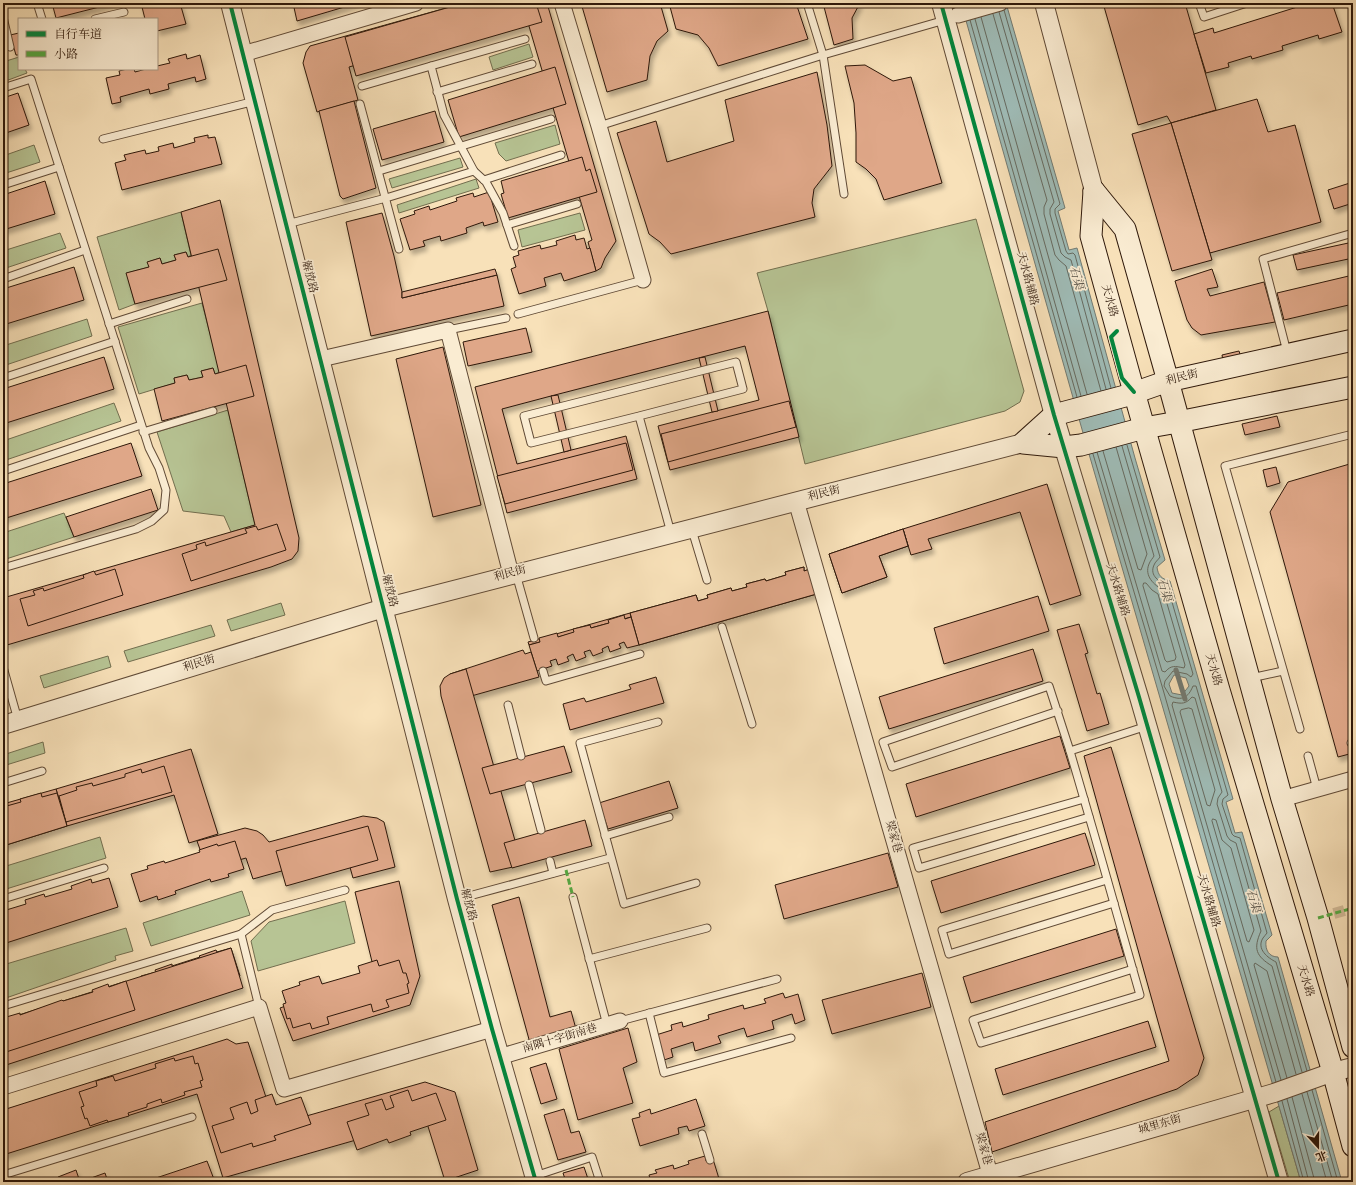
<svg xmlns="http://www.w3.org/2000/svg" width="1356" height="1185" font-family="'Old Standard TT','Noto Serif SC',serif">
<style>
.green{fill:#b7c494;stroke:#726e4f}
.water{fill:#9fbcb7;stroke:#727a72;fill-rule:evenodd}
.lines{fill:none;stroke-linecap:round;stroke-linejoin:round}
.shore{stroke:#666a60;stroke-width:1}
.stream{stroke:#727a72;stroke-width:5}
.building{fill:#dfa788;stroke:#2e180a;filter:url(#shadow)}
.pedestrian-tunnel{stroke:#d0b996;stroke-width:11;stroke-dasharray:11 5.5;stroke-linecap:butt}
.service-casing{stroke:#604a36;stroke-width:9}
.minor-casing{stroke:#604a36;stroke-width:17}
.tertiary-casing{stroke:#604a36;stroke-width:20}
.secondary-casing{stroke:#2e180a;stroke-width:23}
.service{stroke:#faecd2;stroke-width:7}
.minor{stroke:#faecd2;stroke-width:15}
.tertiary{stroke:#faecd2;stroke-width:18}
.secondary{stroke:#faecd2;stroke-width:21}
.quiet{stroke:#54a941;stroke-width:3;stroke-dasharray:6 3;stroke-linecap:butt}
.cycleway-casing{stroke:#faecd2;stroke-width:6}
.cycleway{stroke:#00873e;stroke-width:4}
.labels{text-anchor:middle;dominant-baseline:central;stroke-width:3.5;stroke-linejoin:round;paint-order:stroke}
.street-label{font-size:11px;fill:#2e180a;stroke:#faecd2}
.water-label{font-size:12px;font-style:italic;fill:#565147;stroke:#faecd2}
</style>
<defs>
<filter id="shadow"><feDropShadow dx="2.5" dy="4.5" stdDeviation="2" flood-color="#0004"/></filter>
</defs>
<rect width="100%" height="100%" fill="#f8e1b9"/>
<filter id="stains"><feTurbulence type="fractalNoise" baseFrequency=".005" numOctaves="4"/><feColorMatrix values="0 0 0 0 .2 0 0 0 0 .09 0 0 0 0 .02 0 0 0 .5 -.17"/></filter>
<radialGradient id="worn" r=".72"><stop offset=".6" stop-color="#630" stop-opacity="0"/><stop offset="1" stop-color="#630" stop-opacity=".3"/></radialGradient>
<g class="green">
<polygon points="529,44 533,57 493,70 489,57"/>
<polygon points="19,57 19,69 25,69 27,73 3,82 3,62"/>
<polygon points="555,125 560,144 506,161 499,154 495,143"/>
<polygon points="34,145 40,162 3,174 3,156"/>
<polygon points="460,158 463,167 392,188 389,179"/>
<polygon points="476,179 479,188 399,213 397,205"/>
<polygon points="181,212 191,255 188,257 186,252 174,255 176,260 162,264 160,258 148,262 149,267 127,273 135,304 119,310 97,237"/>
<polygon points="580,213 585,230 522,247 518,230"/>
<polygon points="976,219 1024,391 1020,402 1005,411 805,464 768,311 757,273"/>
<polygon points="60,233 66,248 3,269 3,251"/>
<polygon points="202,303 220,372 215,374 213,368 201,371 203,377 189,380 187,375 174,378 175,383 139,394 118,327"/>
<polygon points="87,319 92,336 3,366 3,346"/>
<polygon points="114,403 121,421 3,461 3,441"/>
<polygon points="228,410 255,525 231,532 224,516 183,511 157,432"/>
<polygon points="64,513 74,537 3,560 3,533"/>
<polygon points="281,603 285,615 231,631 227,620"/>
<polygon points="211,625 215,636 128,662 124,651"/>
<polygon points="108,656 111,667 44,688 40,676"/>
<polygon points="43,742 45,753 3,766 3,755"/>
<polygon points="100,837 106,858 3,890 3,867"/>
<polygon points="242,891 250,915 151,946 143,923"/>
<polygon points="345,901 355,943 258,971 251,941 269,922"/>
<polygon points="126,928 133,951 115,956 116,960 3,999 3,965"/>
<polygon points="1279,1106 1301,1182 1290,1182 1269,1112"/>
</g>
<path class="water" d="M961 3H1006L1065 208 1058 211 1069 250 1077 248 1135 458 1165 560 1157 567C1158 576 1162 579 1170 581L1233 799 1226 802 1235 833 1242 832 1272 935 1266 941C1265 950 1269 957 1278 957L1342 1182H1301L1089 454ZM1174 675 1186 678 1189 686 1182 695 1172 693 1169 684Z"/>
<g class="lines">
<g class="shore">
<polyline points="1004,10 1060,204 1055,209 1055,213 1066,251 1068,254 1073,253 1075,255 1111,388"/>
<polyline points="999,12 1054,202 1050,209 1050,214 1061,253 1065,257 1071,260 1106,389"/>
<polyline points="993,14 1047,200 1044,207 1044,214 1055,255 1059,260 1066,266 1101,391"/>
<polyline points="981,17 1087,394"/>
<polyline points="975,19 1081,396"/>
<polyline points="970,20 1077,397"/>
<path d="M1127 445 1160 557C1158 560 1155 562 1154 565 1149 576 1160 582 1167 585L1193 674 1191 677 1187 674 1173 671 1165 681 1164 686 1170 696C1182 701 1188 698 1193 686H1196L1228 795 1223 799 1222 804 1232 834 1234 836 1240 838 1267 933C1266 935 1264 936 1263 938 1256 949 1268 958 1276 962L1307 1071"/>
<polyline points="1103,451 1138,569 1141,570 1147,554 1116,447"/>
<path d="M1097 452 1162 671 1165 672C1171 665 1175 666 1184 668L1185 665 1163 590C1154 585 1144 576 1149 564 1150 561 1153 558 1154 556L1122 446"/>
<polyline points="1093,454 1162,686 1276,1082"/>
<polygon points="1144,583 1146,583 1152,590 1158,594 1176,657 1175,660 1167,662 1165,660 1143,586"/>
<polygon points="1189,708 1192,709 1215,790 1210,806 1207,805 1180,712 1181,710"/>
<polygon points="1213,819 1216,820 1222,840 1231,848 1254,930 1249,942 1247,941 1212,821"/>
<polyline points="1287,1078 1254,965 1255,963 1267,971 1296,1074"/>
<path d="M1281 1080 1172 705 1173 702C1182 704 1186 704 1192 697L1195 698 1222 792 1218 798 1217 804 1227 836 1230 840 1236 843 1261 931C1253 949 1256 956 1272 966L1302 1072"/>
<polyline points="1312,1090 1338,1182"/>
<polyline points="1307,1092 1333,1182"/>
<polyline points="1302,1094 1327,1182"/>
<polyline points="1292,1097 1315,1182"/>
<polyline points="1287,1099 1309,1182"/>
<polyline points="1282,1101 1304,1182"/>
</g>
<polyline class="stream" points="1176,670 1185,699"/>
</g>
<g class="building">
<polygon points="52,3 115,3 56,18"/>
<polygon points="141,3 180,3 186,24 157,31 157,19 145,19"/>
<polygon points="293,3 358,3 297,21"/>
<polygon points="464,3 547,3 616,241 605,258 601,268 596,271 588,242 592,240 526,16 349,67 358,100 317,112 303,63 306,52 310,46"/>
<polygon points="464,3 536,3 542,22 356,76 345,37"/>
<polygon points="581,3 660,3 668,31 657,41 650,56 647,80 607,92"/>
<polygon points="669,3 796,3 808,39 718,66 709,48 698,35 676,29"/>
<polygon points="823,3 860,3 852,18 853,39 834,45"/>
<polygon points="1103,3 1185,3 1216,110 1171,123 1167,116 1138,125"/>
<polygon points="1310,3 1332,3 1342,32 1319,39 1318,35 1282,46 1283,50 1252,59 1251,56 1228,63 1229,67 1206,73 1194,34 1213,28 1214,33"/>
<polygon points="19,33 19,55 16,55 10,35"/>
<polygon points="186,54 187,59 200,55 206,79 196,82 195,77 168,84 169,89 150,94 149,89 120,97 121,102 112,104 106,78 120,75 119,71 127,69 134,69 135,72 146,69 157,69 157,66 170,63 168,59"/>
<polygon points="865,65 893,81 911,77 942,183 884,200 876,179 866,169 856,162 856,133 854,103 845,66"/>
<polygon points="555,67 566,104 459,137 448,100"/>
<polygon points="817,72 827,125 832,166 814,189 812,203 815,217 671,254 660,242 649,234 617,133 656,121 667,162 734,141 725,100"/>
<polygon points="18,93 29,125 3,134 3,98"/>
<polygon points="1257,99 1268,132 1295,125 1321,222 1210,253 1171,123"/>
<polygon points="354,101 376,188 343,199 340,196 319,111"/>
<polygon points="435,111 444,142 382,160 373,129"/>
<polygon points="1171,123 1212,260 1172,271 1132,134"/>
<polygon points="208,135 208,138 215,137 222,164 122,190 115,163 126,160 124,155 145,150 146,154 159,151 158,147 173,143 174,148 195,142 194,138"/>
<polygon points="582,157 586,171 590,169 597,192 508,218 501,194 504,193 501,181"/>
<polygon points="45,181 55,214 3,230 3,195"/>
<polygon points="1353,182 1353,203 1334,209 1328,190"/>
<polygon points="489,192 498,222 484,226 483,222 466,228 467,233 441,241 440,236 423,241 425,246 410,250 400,219 415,214 414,211 429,206 430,210 457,201 456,198 473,193 474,197"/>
<polygon points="220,200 299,538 298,551 292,559 271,567 7,645 3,630 3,598 255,525 181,212"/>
<polygon points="382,213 394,256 402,292 402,298 497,275 504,306 371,336 346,222"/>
<polygon points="575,235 576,240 584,238 587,249 590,248 596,271 564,281 561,273 544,278 546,286 519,294 511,269 516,267 513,257 519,255 518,251 540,245 541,249 557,245 556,241"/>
<polygon points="1353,242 1353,258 1297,270 1293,255"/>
<polygon points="218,249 227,280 135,304 126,273 149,267 147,262 160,258 162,264 176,260 174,255 186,252 188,257"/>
<polygon points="74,267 84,300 3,325 3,289"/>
<polygon points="495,269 497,275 402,298 402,292"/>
<polygon points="1212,269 1218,287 1207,289 1210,296 1264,282 1275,322 1201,335 1192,328 1187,320 1175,281"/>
<polygon points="1353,275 1353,304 1284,320 1277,293"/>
<polygon points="768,311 799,437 670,470 658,426 759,400 745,346 551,396 502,409 517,464 626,436 637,479 507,513 475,387"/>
<polygon points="526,328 532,352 468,366 463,342"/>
<polygon points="443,347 481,505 433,517 396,359"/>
<polygon points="1239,351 1241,357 1223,361 1222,355"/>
<polygon points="104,357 114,389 3,424 3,389"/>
<polygon points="705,357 718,411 712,412 699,358"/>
<polygon points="246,365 254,396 162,421 154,389 175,383 174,378 187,375 189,380 203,377 201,371 213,368 215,374"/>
<polygon points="558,395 571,450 564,452 551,396"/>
<polygon points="789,401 796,427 668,462 661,434"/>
<polygon points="1277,416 1280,427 1245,435 1242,424"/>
<polygon points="131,443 142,476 3,519 3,484"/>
<polygon points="626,443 633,470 505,504 497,476"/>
<polygon points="1353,463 1353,753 1338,757 1270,512 1288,482"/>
<polygon points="1276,467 1280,483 1267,487 1263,470"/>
<polygon points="1047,484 1081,595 1050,605 1020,512 928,539 932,549 911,555 903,529"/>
<polygon points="151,489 158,510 74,537 66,517"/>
<polygon points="277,524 286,550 191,581 182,554 197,549 196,545 205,542 206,546 247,533 245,529 256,526 258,530"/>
<polygon points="903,529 908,546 879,556 887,577 842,593 829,554"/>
<polygon points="903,529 908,546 879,556 887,577 842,593 829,554"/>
<polygon points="804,567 804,571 813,568 820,593 639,645 630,613 696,595 698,601 708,598 707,595 731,588 732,591 747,587 746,584 765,579 766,581 786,575 785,572"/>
<polygon points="804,567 804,571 813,568 820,593 639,645 630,613 696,595 698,601 708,598 707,595 731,588 732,591 747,587 746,584 765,579 766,581 786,575 785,572"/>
<polygon points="115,569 123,595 28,626 20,599 35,595 33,591 43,588 44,591 84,578 83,575 94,571 96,575"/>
<polygon points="1038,596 1049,631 944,664 934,628"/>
<polygon points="630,613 631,617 529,645 528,642"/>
<polygon points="624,615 625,619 631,617 639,645 627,648 624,642 619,644 621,648 610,652 608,646 602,649 603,652 593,656 590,650 584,652 586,657 576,661 573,654 567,657 569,661 558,665 556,659 550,661 552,666 537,671 529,645 540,642 539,638 557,633 558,637 574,632 573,629 590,625 591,628 609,623 608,620"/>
<polygon points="1079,624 1088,653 1085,654 1097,694 1100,693 1109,724 1087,731 1057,630"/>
<polygon points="1033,649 1043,681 889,729 879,697"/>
<polygon points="523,650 525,654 531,652 539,677 457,700 450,674"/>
<polygon points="466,669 522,865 490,872 441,696 440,686 444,678 450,674"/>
<polygon points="656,677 664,703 570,730 563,704 584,698 586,702 631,689 629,685"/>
<polygon points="1060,736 1070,768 916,817 906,784"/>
<polygon points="564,746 572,772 490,794 482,768"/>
<polygon points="1111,747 1204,1058 1198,1075 1177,1089 992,1152 985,1122 1169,1061 1084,756"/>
<polygon points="191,749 218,834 189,843 174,795 67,826 56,789"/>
<polygon points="164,766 172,792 66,822 59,796 77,790 76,787 92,783 93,786 125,777 125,774 141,769 142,773"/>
<polygon points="669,781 678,808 608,829 599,803"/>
<polygon points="56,789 67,826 3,846 3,804"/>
<polygon points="41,793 42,797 57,793 67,826 3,846 3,807 21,802 20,799"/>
<polygon points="363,816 377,818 384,822 395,867 353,878 346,853 253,879 246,858 207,869 197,841 245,828 257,831 263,835 269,842"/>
<polygon points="585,820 592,846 512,868 504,843"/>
<polygon points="368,826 378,860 286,886 276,851"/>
<polygon points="1085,833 1095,865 941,913 931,881"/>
<polygon points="235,841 244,869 228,874 229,877 211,882 210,879 175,891 176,894 158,900 157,896 140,902 131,874 148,869 147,866 164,861 165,863 200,852 199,850 217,844 218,846"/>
<polygon points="888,853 898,887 784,919 775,885"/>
<polygon points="109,878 118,907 3,944 3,911 26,904 25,900 44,894 45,897 72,889 71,886 91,879 92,883"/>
<polygon points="399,881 420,976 410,1005 293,1041 280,1008 375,974 355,892"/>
<polygon points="519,897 550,1017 571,1011 576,1029 530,1043 492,905"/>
<polygon points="1116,929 1124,956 971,1003 963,977"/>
<polygon points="231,948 240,976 151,1006 141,976 156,972 155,970 172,964 172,966 200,957 199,956 216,950 217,952"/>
<polygon points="231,948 243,988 3,1066 3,1020"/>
<polygon points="377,960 379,966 399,960 403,973 406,973 409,983 407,984 409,993 386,1000 389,1007 373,1012 371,1004 327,1017 329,1024 312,1029 310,1023 293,1028 290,1018 287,1019 283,1004 286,1003 282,991 300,985 299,982 319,976 322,984 360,973 358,966"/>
<polygon points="922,973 931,1007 832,1034 822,1000"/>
<polygon points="126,981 135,1010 3,1053 3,1018 20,1013 20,1015 62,1000 63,1001 93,992 92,990 108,984 109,987"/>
<polygon points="783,993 785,998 798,994 805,1020 795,1024 792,1014 772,1021 774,1029 747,1037 744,1028 718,1036 721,1043 695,1051 693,1042 671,1049 673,1057 664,1060 656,1035 672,1030 671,1025 682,1022 683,1027 709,1019 708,1015 743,1005 744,1009 766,1003 764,999"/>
<polygon points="1148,1021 1156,1047 1003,1095 995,1069"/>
<polygon points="628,1028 637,1062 623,1068 633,1103 578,1120 559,1049"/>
<polygon points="227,1039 236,1044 248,1042 275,1125 425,1082 455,1092 478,1170 445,1181 426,1120 223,1178 197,1094 3,1155 3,1110"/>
<polygon points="193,1056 195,1064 198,1063 203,1080 200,1081 202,1087 184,1092 185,1095 162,1103 161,1099 147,1104 147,1107 128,1113 129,1116 108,1122 107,1120 90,1126 87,1118 85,1119 81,1107 84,1106 79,1092 97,1086 96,1081 113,1076 115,1081 156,1068 155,1064 174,1058 175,1061"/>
<polygon points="546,1063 557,1099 541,1104 530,1068"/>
<polygon points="408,1090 412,1101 436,1093 446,1120 410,1132 411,1135 389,1143 387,1139 357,1150 347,1122 369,1115 365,1104 382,1099 386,1110 394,1107 390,1096"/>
<polygon points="272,1094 276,1105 301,1097 311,1124 274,1136 276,1140 253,1147 252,1143 221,1153 212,1126 234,1119 230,1108 247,1102 251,1114 258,1111 255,1100"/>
<polygon points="696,1099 705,1126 689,1131 687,1126 678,1128 679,1134 640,1146 632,1119 640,1117 639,1113 650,1109 651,1114"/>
<polygon points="564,1109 571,1133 579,1131 586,1152 558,1160 544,1115"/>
<polygon points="705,1156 706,1161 713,1159 720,1182 651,1182 649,1175 657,1173 655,1170 673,1165 674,1169 689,1164 688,1161"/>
<polygon points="207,1161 215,1182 144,1182"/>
<polygon points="584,1167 589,1182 566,1182 563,1173"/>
<polygon points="76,1170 80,1182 105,1173 108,1182 60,1182 58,1177"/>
</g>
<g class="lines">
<polyline class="pedestrian-tunnel" points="1318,918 1353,908"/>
<defs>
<g id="service">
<polyline points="37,3 42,19"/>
<polyline points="807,3 823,55 844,194"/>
<polyline points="1199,3 1204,17 1247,3"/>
<polyline points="3,17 10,47"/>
<polyline points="95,19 124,12"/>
<polyline points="362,86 431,66"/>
<polyline points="3,88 31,79 149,448 159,468 166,490 164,510 152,521 136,529 3,568"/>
<polyline points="437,92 532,64"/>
<polyline points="360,104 399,249"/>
<polyline points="599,126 823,55 945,20"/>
<polyline points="103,139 255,101"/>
<polyline points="379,171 551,119"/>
<polyline points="484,180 561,155"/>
<polyline points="3,185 59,167"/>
<polyline points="287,224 386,198 474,171"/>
<polyline points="507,225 577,204"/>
<polyline points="514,246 503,213 486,182 474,171 444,115 431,66 525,39"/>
<polyline points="3,279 85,250"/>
<polyline points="518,314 643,280"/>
<polyline points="109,324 187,299"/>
<polyline points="448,330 506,318"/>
<polyline points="1287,352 1263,259 1353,233"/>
<polyline points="3,378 115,341"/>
<polyline points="639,416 531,443 524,416 736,362 743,389 639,416 671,533"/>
<polyline points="143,432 213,411"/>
<polyline points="3,471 141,425"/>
<polyline points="692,530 707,580"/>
<polyline points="516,574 534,638"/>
<polyline points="722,627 752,724"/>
<polyline points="3,667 18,720"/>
<polyline points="543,671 546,681 640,654"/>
<polyline points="1251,678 1283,671"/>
<polyline points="508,705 521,756"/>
<polyline points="1058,711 892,767 883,742 1049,686 1070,751"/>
<polyline points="658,722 580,743 624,904 696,883"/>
<polyline points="1300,729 1225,466 1353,434"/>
<polyline points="1351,743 1353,742"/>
<polyline points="1308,756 1317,789"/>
<polyline points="3,783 42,771"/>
<polyline points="529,785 541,830"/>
<polyline points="1084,799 913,848 919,868 1089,817"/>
<polyline points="605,836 669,817"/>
<polyline points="550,861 553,873"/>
<polyline points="1107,880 942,930 949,954 1114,903"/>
<polyline points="573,897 607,1025"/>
<polyline points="3,899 104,868"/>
<polyline points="458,899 610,858"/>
<polyline points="589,959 707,928"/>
<path d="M1133 969 973 1020 981 1043 1140 995C1117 914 1094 832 1070 751L1147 726"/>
<polyline points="3,1006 241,934"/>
<polyline points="259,1007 241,934 272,910 345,890"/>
<polyline points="649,1013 664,1073 791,1038"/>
<polyline points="620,1021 777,979"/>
<polyline points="702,1134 710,1160"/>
<polyline points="3,1175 192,1117"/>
<polyline points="535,1176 592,1157 600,1182"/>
</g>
<g id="minor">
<polyline points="562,3 599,126 643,280"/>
<polyline points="958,15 1000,3"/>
<polyline points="243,54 416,3"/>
<polyline points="321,359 448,330 511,574"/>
<polyline points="796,501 990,1174"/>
<polyline points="1282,799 1353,779"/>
<polyline points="499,1057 620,1021"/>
<polyline points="3,1087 259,1007 284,1089 492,1029"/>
</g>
<g id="tertiary">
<polyline points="230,3 457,899 492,1029 536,1182"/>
<polyline points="941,3 1054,415 1139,697 1279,1182"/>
<polyline points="1044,3 1094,191"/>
<polyline points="3,725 384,608 1023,443"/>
<polyline points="967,1182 1274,1093 1333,1072 1353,1067"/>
</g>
<g id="secondary">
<polyline points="1094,191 1091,236 1134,392 1219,690 1333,1072 1353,1146"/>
<polyline points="1094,191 1125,229 1168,381 1282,799 1318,918 1353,1047"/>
<polyline points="1353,340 1168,381 1125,396 1054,415 1023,443 1064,447 1081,445 1144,428 1178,422 1353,387"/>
</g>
</defs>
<use href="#service" class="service-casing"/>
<use href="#minor" class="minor-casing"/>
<use href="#tertiary" class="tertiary-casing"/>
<use href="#secondary" class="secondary-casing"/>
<use href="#service" class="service"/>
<use href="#minor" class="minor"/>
<use href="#tertiary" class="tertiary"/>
<use href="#secondary" class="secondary"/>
<g class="quiet">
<polyline points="566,870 573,897"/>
<polyline points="1318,918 1353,908"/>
</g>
<defs>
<g id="cycleway">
<polyline points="230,3 457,899 492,1029 536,1182"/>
<polyline points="941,3 1054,415 1139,697 1279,1182"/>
<polyline points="1117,331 1111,337 1122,378 1134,392"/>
</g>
</defs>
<use href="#cycleway" class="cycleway-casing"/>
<use href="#cycleway" class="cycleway"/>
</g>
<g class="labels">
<g class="street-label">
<text transform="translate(309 277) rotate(76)">解放路</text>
<text transform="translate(1027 279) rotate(75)">天水路辅路</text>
<text transform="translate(1109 301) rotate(74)">天水路</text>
<text transform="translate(1182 378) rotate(-14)">利民街</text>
<text transform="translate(824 494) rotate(-14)">利民街</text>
<text transform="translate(510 574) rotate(-15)">利民街</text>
<text transform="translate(1117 590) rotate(73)">天水路辅路</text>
<text transform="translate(389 591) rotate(76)">解放路</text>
<text transform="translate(199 664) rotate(-17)">利民街</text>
<text transform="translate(1213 670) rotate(74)">天水路</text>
<text transform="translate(893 837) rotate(74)">梁家巷</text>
<text transform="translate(1208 901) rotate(74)">天水路辅路</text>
<text transform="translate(468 905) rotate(75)">解放路</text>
<text transform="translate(1305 981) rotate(73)">天水路</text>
<text transform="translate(560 1039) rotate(-16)">南隅十字街南巷</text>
<text transform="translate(1160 1125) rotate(-16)">城里东街</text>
<text transform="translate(983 1149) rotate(74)">梁家巷</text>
</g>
<g class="water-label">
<text transform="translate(1076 278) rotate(74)">石渠</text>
<text transform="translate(1164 590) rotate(74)">石渠</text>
<text transform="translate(1253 901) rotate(74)">石渠</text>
</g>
</g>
<rect width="1356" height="1185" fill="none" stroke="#f8e1b9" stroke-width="16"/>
<rect x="4" y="4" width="1348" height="1177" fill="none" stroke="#2e180a" stroke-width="2"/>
<rect x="8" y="8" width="1340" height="1169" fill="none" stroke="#2e180a"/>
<rect x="18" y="18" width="140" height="52" fill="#faecd2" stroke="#a89782"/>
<rect x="26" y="31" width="20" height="6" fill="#00873e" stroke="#a89782"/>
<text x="54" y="38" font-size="12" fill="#2e180a">自行车道</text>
<rect x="26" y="51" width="20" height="6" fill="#54a941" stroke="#a89782"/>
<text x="54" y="58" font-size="12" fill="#2e180a">小路</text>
<g transform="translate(1318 1147) rotate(159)" stroke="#faecd2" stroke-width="3" paint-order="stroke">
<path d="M0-3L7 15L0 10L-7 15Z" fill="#2e180a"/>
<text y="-6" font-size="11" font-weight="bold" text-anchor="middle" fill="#2e180a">北</text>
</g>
<rect width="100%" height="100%" filter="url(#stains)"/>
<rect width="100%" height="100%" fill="url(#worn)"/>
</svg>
